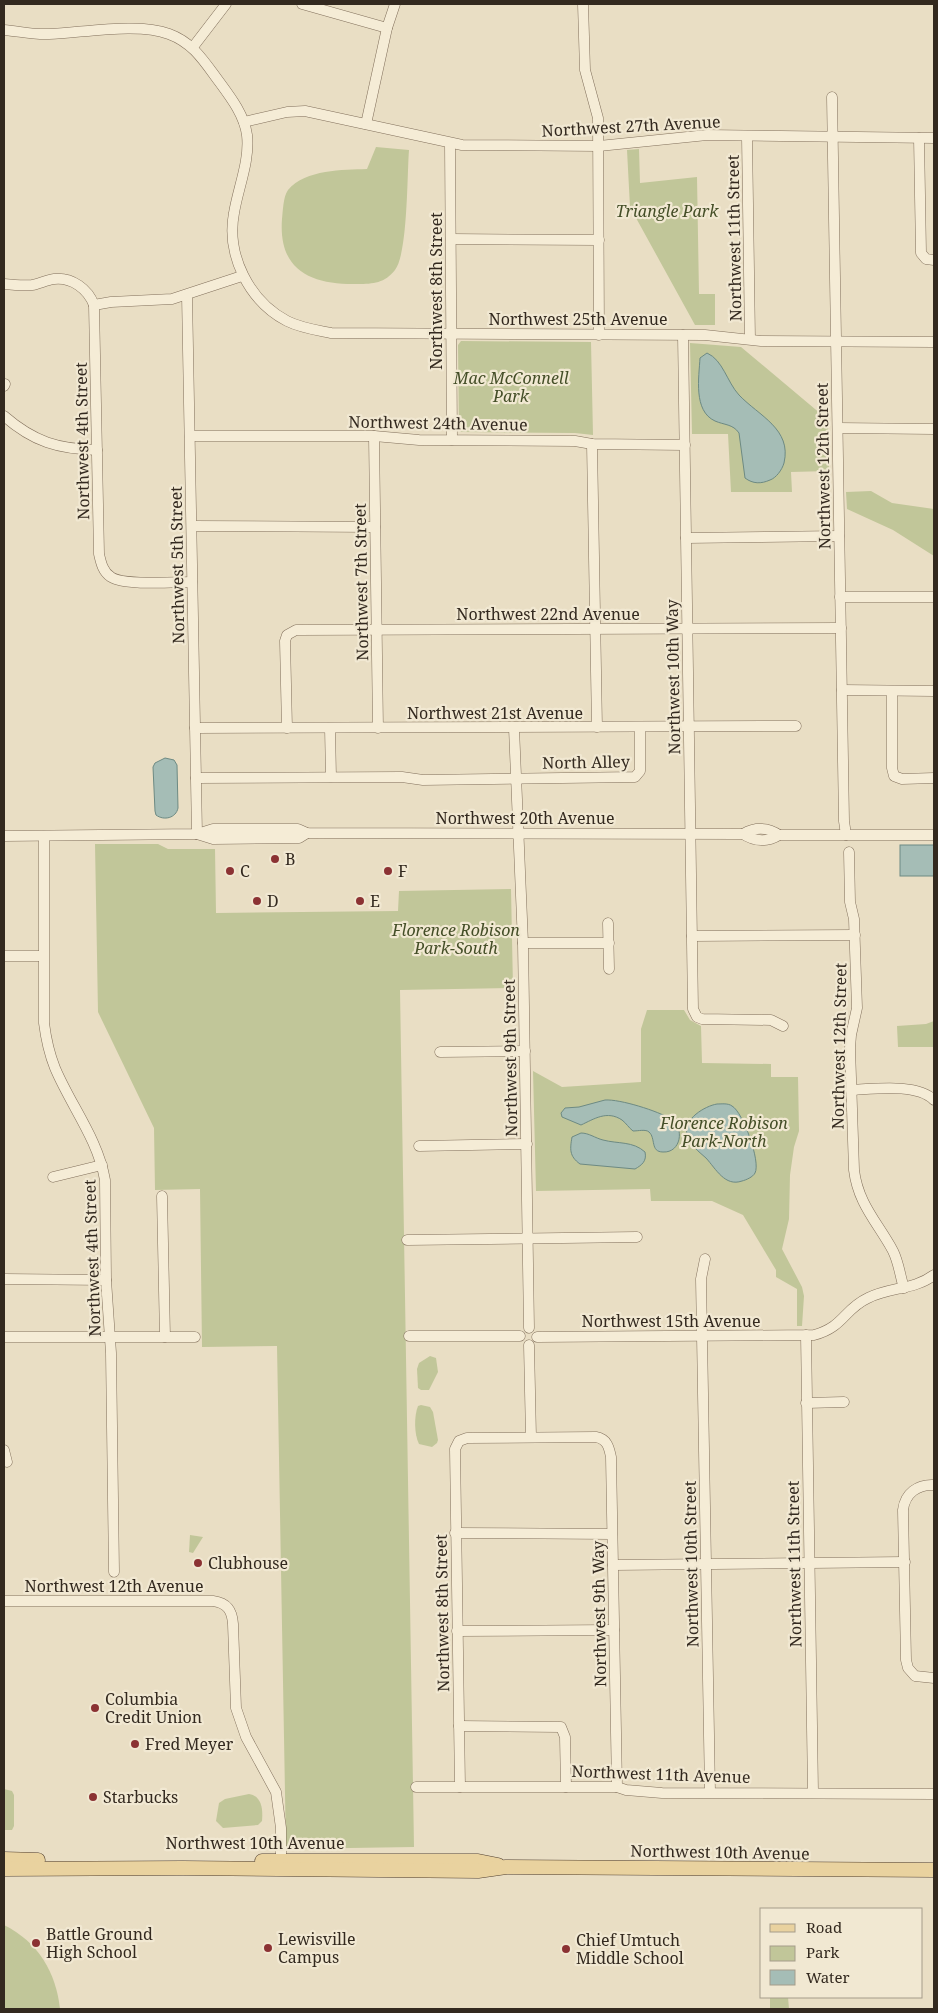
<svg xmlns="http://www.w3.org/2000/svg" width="938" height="2013" font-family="'Noto Serif',serif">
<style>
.green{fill:#c1c699}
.water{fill:#a5bdb6;stroke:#6d8a83}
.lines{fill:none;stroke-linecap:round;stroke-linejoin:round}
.minor-casing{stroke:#82705c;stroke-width:11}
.major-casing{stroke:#503f30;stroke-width:15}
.minor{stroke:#f5ecd6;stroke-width:10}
.major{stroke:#e9d29f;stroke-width:14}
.poi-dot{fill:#8b3233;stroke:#f1e8d2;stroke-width:2}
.labels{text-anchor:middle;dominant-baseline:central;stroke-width:4.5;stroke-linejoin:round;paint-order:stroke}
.street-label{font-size:16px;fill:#33291f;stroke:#f1e8d2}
.park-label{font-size:16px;font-style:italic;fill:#444e27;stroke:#f1e8d2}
.poi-label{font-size:16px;fill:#33291f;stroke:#f1e8d2;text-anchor:start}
</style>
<rect width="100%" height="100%" fill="#e9dec4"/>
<g class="green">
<path d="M376 147 409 150C407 175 408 253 395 270 385 283 373 284 358 284 313 285 278 272 282 219 283 211 283 197 288 190 306 169 343 170 367 169Z"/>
<polygon points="639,149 640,183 697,177 699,294 715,294 715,325 695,325 630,207 627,150"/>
<polygon points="461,341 591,342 593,435 575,433 461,432 459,429 458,345"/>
<polygon points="690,343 741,347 828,420 829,471 791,472 792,492 731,492 728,434 692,434"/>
<polygon points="871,491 892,503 934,509 934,556 893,530 847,509 846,492"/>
<polygon points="95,844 158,844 168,849 215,849 216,913 398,911 399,891 511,889 513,988 400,990 414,1847 286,1849 277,1346 202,1347 200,1189 155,1190 154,1128 98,1012"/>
<polygon points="647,1010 684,1010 690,1020 701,1026 702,1063 771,1064 771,1077 798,1077 799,1131 794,1147 790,1175 789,1219 782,1249 802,1287 804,1296 802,1326 797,1326 797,1289 776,1277 776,1270 743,1215 712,1201 651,1201 650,1189 536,1191 533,1071 562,1087 641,1082 641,1029"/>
<polygon points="934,1021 934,1047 898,1047 897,1026 926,1024"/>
<polygon points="430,1356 436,1358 438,1372 429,1390 421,1390 418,1388 417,1369 419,1363"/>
<path d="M421 1405 430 1407 433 1412 438 1440 437 1443 432 1447 419 1444C414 1434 414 1416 418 1406Z"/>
<polygon points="190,1535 203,1537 193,1553 189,1552"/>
<polygon points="4,1789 12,1791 14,1795 14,1826 12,1830 4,1830"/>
<path d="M249 1794C262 1796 263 1810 262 1821L258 1825 223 1828 216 1821 219 1803 225 1799Z"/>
<path d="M4 1925C38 1942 56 1972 60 2009H4Z"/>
<polygon points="770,1997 788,1997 789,2009 770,2009"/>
</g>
<g class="water">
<path d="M707 353C723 360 727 382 739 395 759 416 792 429 784 463 782 470 776 478 770 480 761 484 753 484 745 478L739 433C733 424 724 425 715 421 693 411 699 377 700 358Z"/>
<path d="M165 758 174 760 177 765 178 808C176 818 164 821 156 815L155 811 153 767 155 763Z"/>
<rect x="900" y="845" width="34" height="31"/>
<path d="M605 1100C620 1099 658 1111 671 1119 685 1128 681 1153 663 1152 650 1152 656 1138 649 1132 646 1129 638 1131 633 1131 629 1128 626 1123 622 1120 607 1110 594 1119 581 1125L562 1117 561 1113 565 1108 579 1107Z"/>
<path d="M717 1104C722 1104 728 1103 732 1106 743 1112 761 1162 755 1173 753 1177 746 1180 742 1181 725 1187 716 1169 706 1158 698 1151 690 1145 687 1134 683 1119 705 1106 717 1104Z"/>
<path d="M581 1133C589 1133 595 1138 603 1140 618 1144 633 1141 645 1152 647 1161 642 1165 635 1169L580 1164C569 1156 570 1149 572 1137Z"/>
</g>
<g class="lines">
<defs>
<g id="minor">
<polyline points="302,4 387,28"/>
<polyline points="583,4 585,70 598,118 599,335"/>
<path d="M4 30C18 31 34 35 49 34 82 33 138 22 169 34 191 42 202 58 215 76 228 94 244 113 247 135 250 161 238 188 234 213 226 255 249 301 287 321 301 328 316 330 331 333L705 335 761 341 934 342"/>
<polyline points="193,47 226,4"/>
<polyline points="832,97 844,821 846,835"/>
<polyline points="244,122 287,112 305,111 462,145 599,146 707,135 934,138"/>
<polyline points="366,124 387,28 395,4"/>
<polyline points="747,137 750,339"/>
<polyline points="919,138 921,253 926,259 934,260"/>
<polyline points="450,143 452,440"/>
<polyline points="451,239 599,240"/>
<path d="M4 284C13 285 23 286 32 285 39 284 46 280 54 279 72 277 88 289 94 305L111 302 172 299 242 276"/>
<polyline points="187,295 197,834"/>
<path d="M94 305 99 554C101 563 103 572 111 577 124 586 175 582 192 582"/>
<polyline points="683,335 693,1009 697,1017 702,1019 771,1020 783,1026"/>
<polyline points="4,386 5,384"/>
<path d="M4 416C34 442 58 449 97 450"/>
<polyline points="838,428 934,429"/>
<polyline points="190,436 374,436 419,440 575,441 592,444 685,445"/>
<polyline points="374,436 378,728"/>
<polyline points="592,444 597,727"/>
<polyline points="192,526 375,527"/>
<polyline points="686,538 839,536"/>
<polyline points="840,597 934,597"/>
<polyline points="842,690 934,691"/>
<polyline points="892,691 892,768 894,776 902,779 934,778"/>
<polyline points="195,728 796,726"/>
<polyline points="287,728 285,641 287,635 296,630 841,628"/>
<polyline points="330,728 331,777"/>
<polyline points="514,728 523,943 529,1328"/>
<polyline points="196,778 402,777 423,780 635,777 640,771 640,727"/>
<polyline points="197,834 213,839 299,838 307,833"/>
<path d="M743 834C755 827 768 827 779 835"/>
<path d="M4 836 197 834 213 829H298L307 833 743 834C755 842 768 842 779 835H934"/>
<path d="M44 836V1023C46 1039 49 1053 55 1068 71 1106 98 1139 105 1180L106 1280 111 1353 114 1572"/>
<path d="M849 852 850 902 854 919 857 1008 851 1035 850 1048 854 1170C858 1204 878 1223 893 1251 899 1263 900 1276 904 1288"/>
<polyline points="608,923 609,969"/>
<polyline points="692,936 855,935"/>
<polyline points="523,943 609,943"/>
<polyline points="4,956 43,956"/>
<polyline points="440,1052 525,1051"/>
<path d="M851 1090C874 1089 917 1083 934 1100"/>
<polyline points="419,1146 527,1144"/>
<polyline points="53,1177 102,1165"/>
<polyline points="162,1196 165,1337"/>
<polyline points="407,1240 637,1237"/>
<polyline points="705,1259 701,1279 710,1792"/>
<polyline points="4,1279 106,1280"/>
<polyline points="806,1335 813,1792"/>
<polyline points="409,1336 520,1336"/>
<polyline points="4,1337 195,1337"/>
<path d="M537 1337 814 1335C844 1327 844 1309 868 1298 890 1287 914 1290 934 1275"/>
<polyline points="529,1345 531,1437"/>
<polyline points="806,1403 844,1402"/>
<polyline points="4,1450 7,1462"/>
<path d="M934 1485C918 1484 905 1493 903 1510L906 1660 908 1668 915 1676 934 1678"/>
<polyline points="455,1533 612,1534"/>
<polyline points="613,1565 905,1562"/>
<path d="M4 1601H213C227 1603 232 1610 233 1624L236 1708 246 1737 276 1792 281 1828V1860"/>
<polyline points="457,1631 614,1630"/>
<polyline points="459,1726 561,1727 565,1737 566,1787"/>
<polyline points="416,1787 617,1787 626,1790 662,1793 934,1794"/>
<path d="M460 1787 455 1449 459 1441 467 1438 596 1437C607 1439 609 1447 611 1457L617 1787"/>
</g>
<g id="major">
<polyline points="4,1859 38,1860"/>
<polyline points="262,1861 478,1861 498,1865"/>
<polyline points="4,1869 183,1868 478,1871 506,1867 934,1870"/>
</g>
</defs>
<use href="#minor" class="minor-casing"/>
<use href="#major" class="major-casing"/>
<use href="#minor" class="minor"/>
<use href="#major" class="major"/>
</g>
<g class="poi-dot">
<circle cx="275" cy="859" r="5"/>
<circle cx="230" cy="871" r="5"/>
<circle cx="388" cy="871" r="5"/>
<circle cx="257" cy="901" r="5"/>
<circle cx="360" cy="901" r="5"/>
<circle cx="198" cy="1563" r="5"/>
<circle cx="95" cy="1708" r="5"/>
<circle cx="135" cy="1744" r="5"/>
<circle cx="93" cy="1797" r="5"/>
<circle cx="36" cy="1943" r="5"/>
<circle cx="268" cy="1948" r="5"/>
<circle cx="566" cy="1949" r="5"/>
</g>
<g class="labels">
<g class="street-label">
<text transform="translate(631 126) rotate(-3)">Northwest 27th Avenue</text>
<text transform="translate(734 238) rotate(-91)">Northwest 11th Street</text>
<text transform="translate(436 291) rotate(-90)">Northwest 8th Street</text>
<text x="578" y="319">Northwest 25th Avenue</text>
<text transform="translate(438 423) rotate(1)">Northwest 24th Avenue</text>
<text transform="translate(82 441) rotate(-91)">Northwest 4th Street</text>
<text transform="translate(823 466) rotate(-91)">Northwest 12th Street</text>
<text transform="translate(177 565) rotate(-91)">Northwest 5th Street</text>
<text transform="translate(361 582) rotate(-91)">Northwest 7th Street</text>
<text x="548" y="614">Northwest 22nd Avenue</text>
<text transform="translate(673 677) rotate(-91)">Northwest 10th Way</text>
<text x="495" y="713">Northwest 21st Avenue</text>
<text transform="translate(586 762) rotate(-1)">North Alley</text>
<text x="525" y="818">Northwest 20th Avenue</text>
<text transform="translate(839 1046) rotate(-89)">Northwest 12th Street</text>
<text transform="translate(510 1058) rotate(-91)">Northwest 9th Street</text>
<text transform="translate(92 1258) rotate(-92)">Northwest 4th Street</text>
<text x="671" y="1321">Northwest 15th Avenue</text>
<text transform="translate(691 1564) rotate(-91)">Northwest 10th Street</text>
<text transform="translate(794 1564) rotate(-91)">Northwest 11th Street</text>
<text x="114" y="1586">Northwest 12th Avenue</text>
<text transform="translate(442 1613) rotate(-91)">Northwest 8th Street</text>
<text transform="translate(599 1614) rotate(-91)">Northwest 9th Way</text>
<text transform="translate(661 1774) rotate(2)">Northwest 11th Avenue</text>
<text x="255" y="1843">Northwest 10th Avenue</text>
<text transform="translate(720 1852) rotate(1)">Northwest 10th Avenue</text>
</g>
<g class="park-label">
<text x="667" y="211">Triangle Park</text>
<text x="511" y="378">Mac McConnell<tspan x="511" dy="18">Park</tspan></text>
<text x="456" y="930">Florence Robison<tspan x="456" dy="18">Park-South</tspan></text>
<text x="724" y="1123">Florence Robison<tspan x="724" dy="18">Park-North</tspan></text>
</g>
<g class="poi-label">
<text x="285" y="859">B</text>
<text x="240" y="871">C</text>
<text x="398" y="871">F</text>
<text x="267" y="901">D</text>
<text x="370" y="901">E</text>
<text x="208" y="1563">Clubhouse</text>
<text x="105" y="1699">Columbia<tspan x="105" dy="18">Credit Union</tspan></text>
<text x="145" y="1744">Fred Meyer</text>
<text x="103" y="1797">Starbucks</text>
<text x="46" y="1934">Battle Ground<tspan x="46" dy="18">High School</tspan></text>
<text x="278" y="1939">Lewisville<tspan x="278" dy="18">Campus</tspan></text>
<text x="576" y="1940">Chief Umtuch<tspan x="576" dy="18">Middle School</tspan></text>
</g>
</g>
<rect width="938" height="2013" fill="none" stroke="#33291f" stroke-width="10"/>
<rect x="760" y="1908" width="162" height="90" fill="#f1e8d2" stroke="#a59c8a"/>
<rect x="770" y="1924" width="25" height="8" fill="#e9d29f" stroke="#a59c8a"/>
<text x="806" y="1933" font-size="15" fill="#33291f">Road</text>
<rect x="770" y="1946" width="25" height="15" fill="#c1c699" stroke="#a59c8a"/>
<text x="806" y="1958" font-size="15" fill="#33291f">Park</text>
<rect x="770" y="1970" width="25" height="15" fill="#a5bdb6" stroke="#a59c8a"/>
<text x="806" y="1983" font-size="15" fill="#33291f">Water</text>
</svg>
